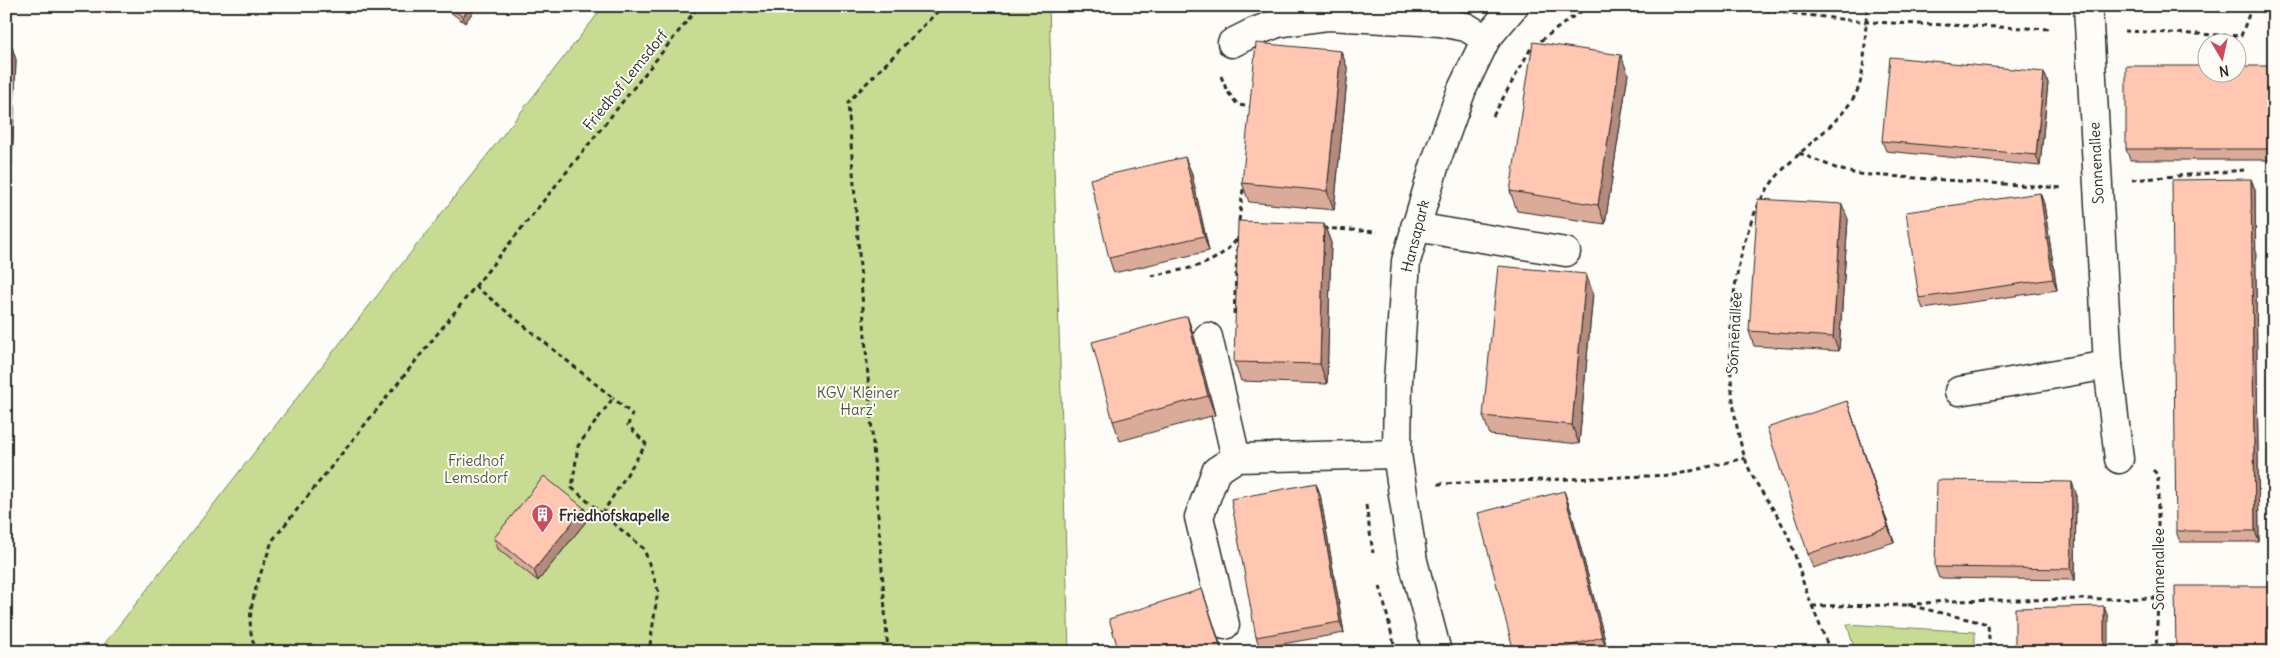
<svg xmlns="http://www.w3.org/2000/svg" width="2280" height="658" font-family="Delius,sans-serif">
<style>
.green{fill:#c7dc92;stroke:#79845e}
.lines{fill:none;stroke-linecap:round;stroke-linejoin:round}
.minor-casing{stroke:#2b2b2b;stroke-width:31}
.path{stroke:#2b2b2b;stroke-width:3;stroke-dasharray:5 4;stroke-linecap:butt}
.minor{stroke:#fdfcf7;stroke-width:28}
.wall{fill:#dbab99;stroke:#2b2b2b}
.shaded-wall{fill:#b28b7d;stroke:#2b2b2b}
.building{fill:#ffc7b2;stroke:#2b2b2b}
.labels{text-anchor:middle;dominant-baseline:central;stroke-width:4;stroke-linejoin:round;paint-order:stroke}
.street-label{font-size:15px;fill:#2b2b2b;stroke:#fdfcf7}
.park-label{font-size:15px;fill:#525745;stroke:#fdfcf7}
.poi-label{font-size:15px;font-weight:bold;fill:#2b2b2b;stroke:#fdfcf7;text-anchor:start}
</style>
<rect width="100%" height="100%" fill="#fdfcf7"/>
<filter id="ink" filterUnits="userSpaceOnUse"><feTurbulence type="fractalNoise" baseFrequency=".02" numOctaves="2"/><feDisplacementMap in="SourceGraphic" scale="10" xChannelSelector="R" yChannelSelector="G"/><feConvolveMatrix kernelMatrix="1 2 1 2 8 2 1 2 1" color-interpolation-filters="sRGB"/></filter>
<g filter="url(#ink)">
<g class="green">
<polygon points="604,6 1049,6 1069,652 98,652"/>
<polygon points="1847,624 1975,632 1975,652 1855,652"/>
</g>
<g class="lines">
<defs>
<g id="minor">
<polyline points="2088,6 2108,365 2119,459"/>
<polyline points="1232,43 1254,32 1278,23 1328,16 1440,22 1466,27 1486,39"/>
<polyline points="1415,227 1566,252"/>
<polyline points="1208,337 1236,458"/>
<polyline points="1959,391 2108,365"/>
<polyline points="1225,625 1199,517 1216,471 1236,458 1397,454"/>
<polyline points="1437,652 1413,561 1397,454 1398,381 1406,261 1435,164 1462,89 1486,39 1514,6"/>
</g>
</defs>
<use href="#minor" class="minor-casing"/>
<g class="path">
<polyline points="1730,6 1866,22 2053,29"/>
<polyline points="2124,31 2241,36 2252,6"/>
<polyline points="1221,76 1227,91 1238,105 1253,107"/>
<polyline points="1493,116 1531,48 1578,13 1597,6"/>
<polyline points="1799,153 1838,169 1857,174 2063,188"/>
<polyline points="2132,180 2244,170"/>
<polyline points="1239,221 1244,182"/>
<polyline points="1323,228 1377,232"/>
<path d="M1151 276C1187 268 1212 269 1237 239"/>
<polyline points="475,286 613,398 578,446 572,488 644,549 658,590 649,652"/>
<polyline points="1234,314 1238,236"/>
<polyline points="2153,470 2158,475 2158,598 2156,652"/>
<polyline points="1438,484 1674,475 1745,458"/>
<polyline points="1366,505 1373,553"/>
<polyline points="602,514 646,444 628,425 632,414 613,398"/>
<polyline points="1380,586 1396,652"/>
<polyline points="1908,605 1944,601 2158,598"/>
<polyline points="1812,606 1908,605 1988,624 1990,652"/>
<path d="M258 652C238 620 262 573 272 541L699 6"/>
<polyline points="888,652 848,102 943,6"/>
<path d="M1830 652C1822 629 1812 607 1804 585 1798 566 1793 545 1784 528 1772 504 1753 484 1745 458 1721 386 1726 263 1763 196 1785 156 1842 127 1858 89 1866 70 1865 28 1867 6"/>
</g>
<use href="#minor" class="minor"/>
</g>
<g class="wall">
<polygon points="6,6 11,44 16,60 12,166 6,166"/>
<polygon points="442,6 477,6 465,23"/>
<polygon points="1341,51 1348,70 1334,210 1249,202 1242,183"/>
<polygon points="2274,66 2274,160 2130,160 2126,149"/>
<polygon points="2044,72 2048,83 2040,166 1886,151 1882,141"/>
<polygon points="1628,74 1605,224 1517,211 1510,191"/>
<polygon points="1191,171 1209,251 1114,273 1109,258"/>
<polygon points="2251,179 2255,190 2259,542 2180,542 2176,531"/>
<polygon points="2040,193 2044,204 2057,290 1923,309 1919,298"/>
<polygon points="1848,219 1839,351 1754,346 1749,331"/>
<polygon points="1324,224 1331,243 1327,384 1241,381 1234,362"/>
<polygon points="1593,293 1579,444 1490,435 1483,416"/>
<polygon points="1187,316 1194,336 1215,415 1120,441 1113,421"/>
<polygon points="1847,401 1894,542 1813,568 1808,554"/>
<polygon points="1316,483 1320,494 1344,633 1260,648 1256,637"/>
<polygon points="1564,491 1571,511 1608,652 1514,652"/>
<polygon points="2076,493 2075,580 1939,578 1935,567"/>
<polygon points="584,508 588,519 538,581 498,549 494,538"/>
</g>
<g class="shaded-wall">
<polygon points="6,6 12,6 11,44 16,60 12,166 6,149"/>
<polygon points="471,6 477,6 465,23 463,17"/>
<polygon points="1341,51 1348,70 1334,210 1327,191"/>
<polygon points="1621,55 1628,74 1605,224 1598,205"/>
<polygon points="2044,72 2048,83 2040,166 2036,155"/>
<polygon points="1185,157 1191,171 1209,251 1204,236"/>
<polygon points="2251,179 2255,190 2259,542 2255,531"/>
<polygon points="2040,193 2044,204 2057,290 2053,279"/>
<polygon points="1842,204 1848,219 1839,351 1833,337"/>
<polygon points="1324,224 1331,243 1327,384 1320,364"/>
<polygon points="1586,274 1593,293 1579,444 1572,425"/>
<polygon points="1187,316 1194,336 1215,415 1208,396"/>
<polygon points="1847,401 1894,542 1888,527"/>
<polygon points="2072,482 2076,493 2075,580 2071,569"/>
<polygon points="1316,483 1320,494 1344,633 1340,622"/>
<polygon points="1564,491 1571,511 1608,652 1602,637"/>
<polygon points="584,508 588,519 538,581 534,570"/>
<polygon points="2269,586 2273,597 2272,652 2268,652"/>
<polygon points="1202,589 1223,652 1222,652"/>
<polygon points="2104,606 2108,617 2108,652 2104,652"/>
</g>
<g class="building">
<polygon points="448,6 471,6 463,17"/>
<polygon points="9,40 6,126 6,41"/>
<polygon points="1533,42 1621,55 1598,205 1510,191"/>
<polygon points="1256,43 1341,51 1327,191 1242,183"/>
<polygon points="1890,57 2044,72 2036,155 1882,141"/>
<polygon points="2126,66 2208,66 2208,72 2238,72 2238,66 2274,66 2274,149 2126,149"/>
<polygon points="1185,157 1204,236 1109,258 1090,179"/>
<polygon points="2251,179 2255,531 2176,531 2172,180"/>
<polygon points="2040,193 2053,279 1919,298 1906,212"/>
<polygon points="1758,199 1842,204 1833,337 1749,331"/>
<polygon points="1238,221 1324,224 1320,364 1234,362"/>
<polygon points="1498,266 1586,274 1572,425 1483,416"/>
<polygon points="1187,316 1208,396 1113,421 1092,342"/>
<polygon points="1847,401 1888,527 1808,554 1767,428"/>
<polygon points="544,476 584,508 534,570 494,538"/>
<polygon points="1937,480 2072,482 2071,569 1935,567"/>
<polygon points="1316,483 1340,622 1256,637 1231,499"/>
<polygon points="1564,491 1602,637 1547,652 1514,652 1478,513"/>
<polygon points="2175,586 2269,586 2268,652 2176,652"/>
<polygon points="1202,589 1222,652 1119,652 1109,619"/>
<polygon points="2104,606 2104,652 2015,652 2015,608"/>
<polygon points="1363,645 1365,652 1328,652"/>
</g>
</g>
<defs>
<symbol id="building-pin" viewBox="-11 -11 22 30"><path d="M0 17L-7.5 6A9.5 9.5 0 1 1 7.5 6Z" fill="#d1495b" stroke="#fdfcf7"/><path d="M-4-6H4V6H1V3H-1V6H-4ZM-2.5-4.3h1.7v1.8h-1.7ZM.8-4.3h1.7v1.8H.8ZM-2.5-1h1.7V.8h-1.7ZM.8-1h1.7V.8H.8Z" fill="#fff"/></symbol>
</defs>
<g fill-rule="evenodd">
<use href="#building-pin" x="530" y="502" width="25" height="34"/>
</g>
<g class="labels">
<g class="street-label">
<text transform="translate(625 80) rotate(-51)">Friedhof Lemsdorf</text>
<text transform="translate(2096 163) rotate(-93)">Sonnenallee</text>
<text transform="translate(1415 236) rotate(-76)">Hansapark</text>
<text transform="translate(1734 333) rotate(-87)">Sonnenallee</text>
<text transform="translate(2158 569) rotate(-90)">Sonnenallee</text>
</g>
<g class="park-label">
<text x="858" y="392">KGV 'Kleiner<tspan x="858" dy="17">Harz'</tspan></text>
<text x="476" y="460">Friedhof<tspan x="476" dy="17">Lemsdorf</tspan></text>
</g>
<g class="poi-label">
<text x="559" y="515">Friedhofskapelle</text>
</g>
</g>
<rect width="2280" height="658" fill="none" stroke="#fdfcf7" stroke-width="25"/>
<rect x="12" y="12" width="2255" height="633" fill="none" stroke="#2b2b2b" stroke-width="2" filter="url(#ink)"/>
<g transform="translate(2222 58) rotate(171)"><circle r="24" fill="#fdfcf7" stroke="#a9a8a5"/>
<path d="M0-4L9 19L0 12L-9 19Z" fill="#d1495b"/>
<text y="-8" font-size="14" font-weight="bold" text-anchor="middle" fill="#2b2b2b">N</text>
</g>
</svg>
